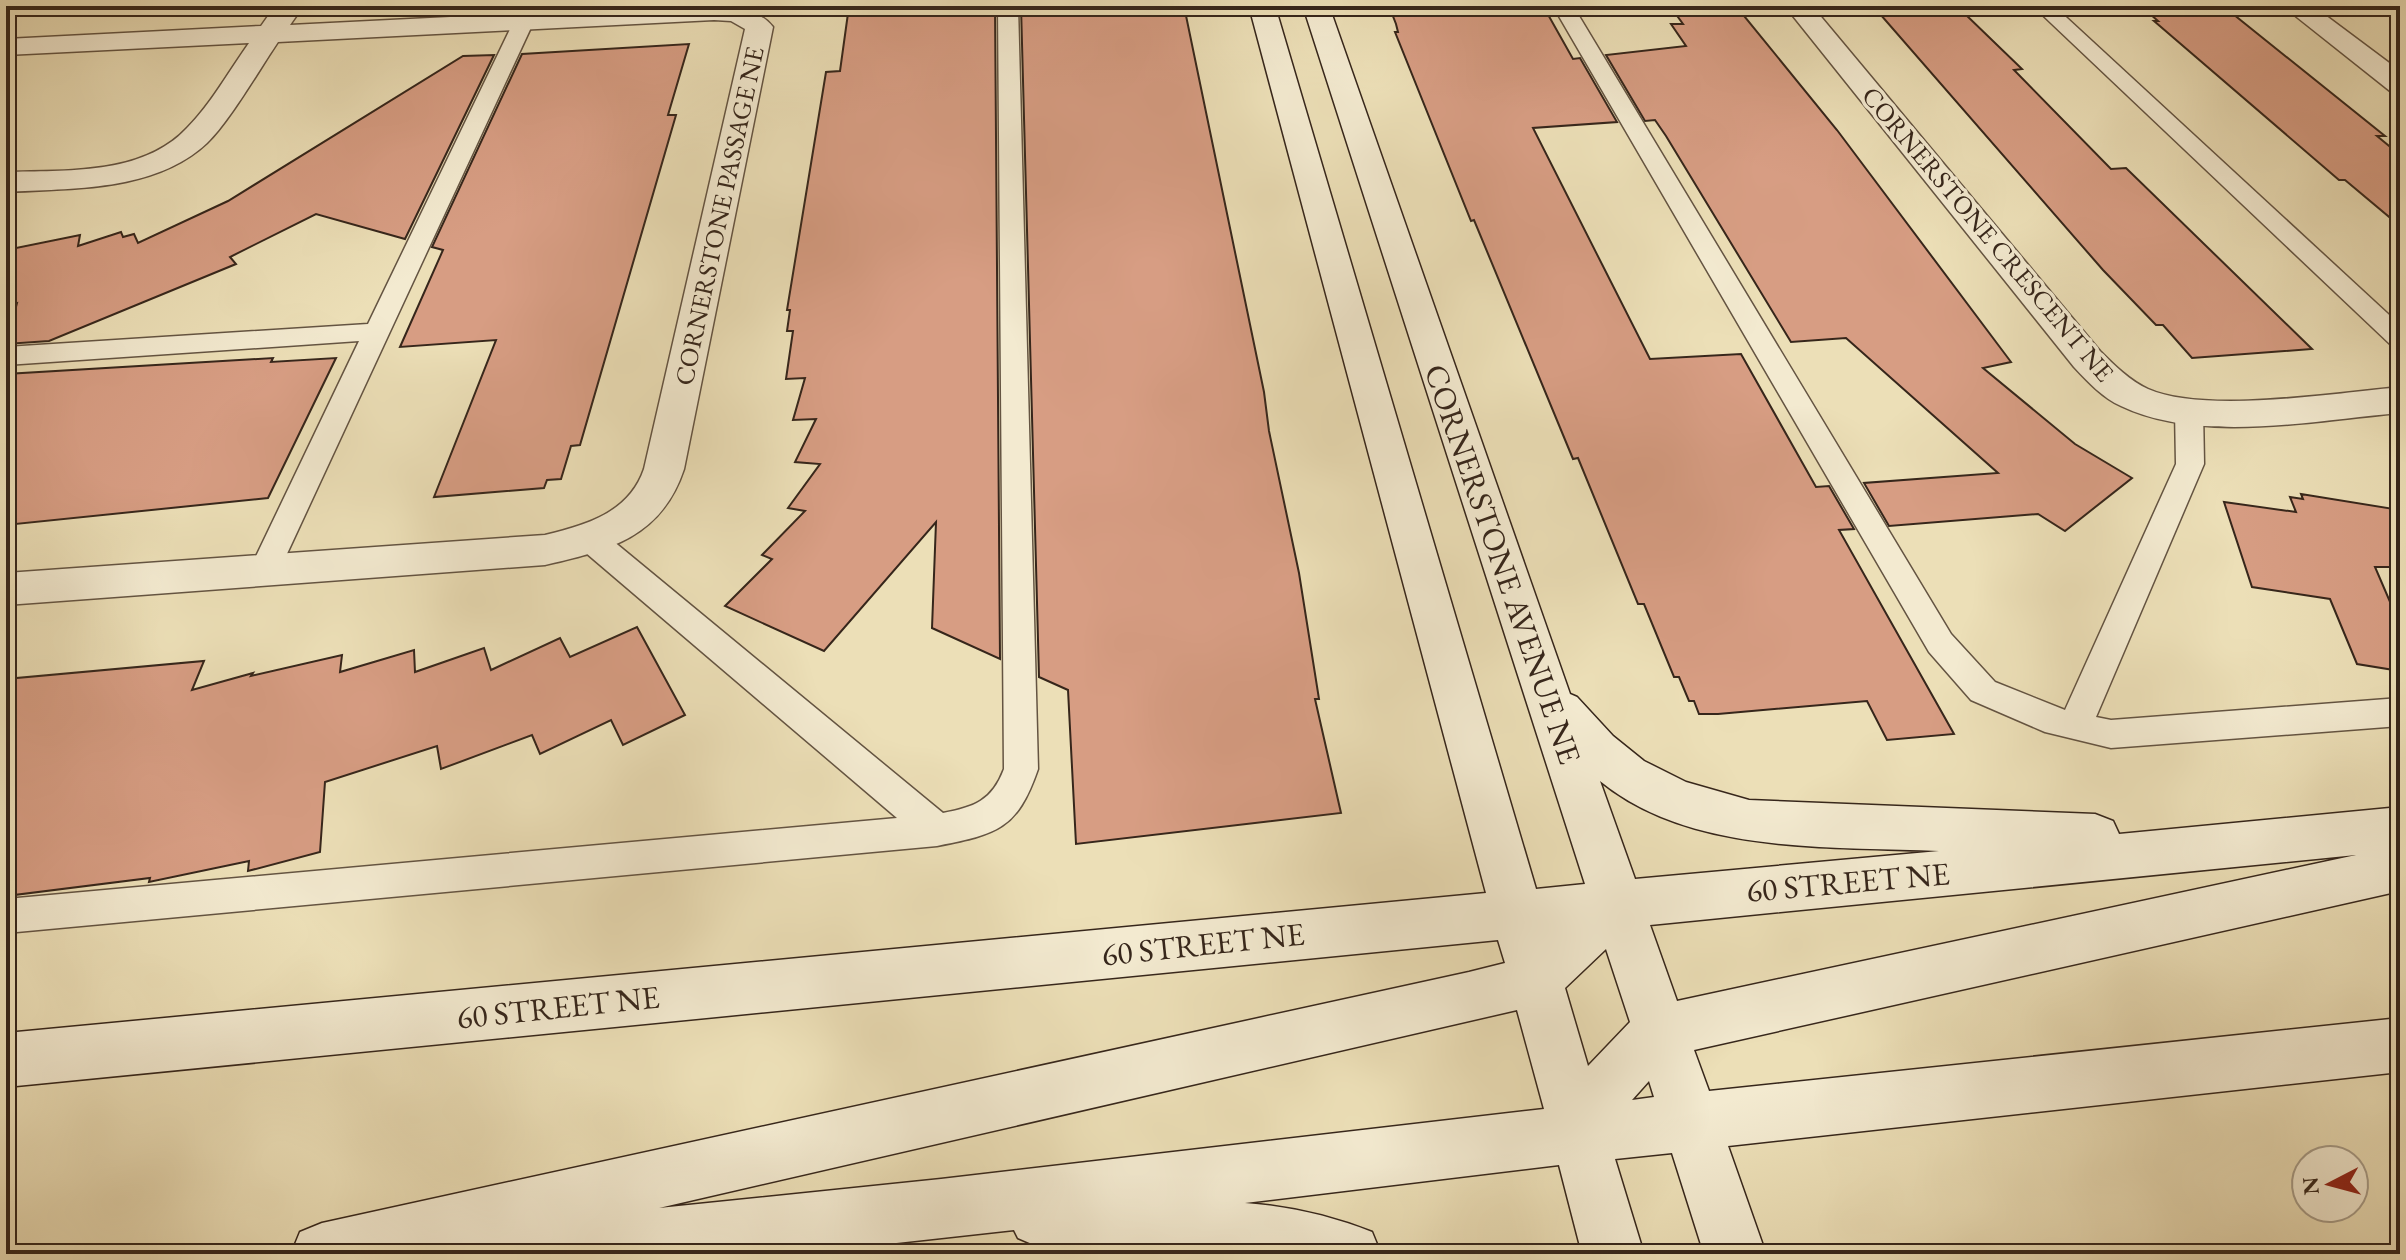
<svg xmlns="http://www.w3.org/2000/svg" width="2406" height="1260" font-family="'EB Garamond',serif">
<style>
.building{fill:#d79d83;stroke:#36261b;stroke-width:2}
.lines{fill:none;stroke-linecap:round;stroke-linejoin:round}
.lane-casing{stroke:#645442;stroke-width:3}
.street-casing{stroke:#645442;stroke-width:3}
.secondary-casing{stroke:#36261b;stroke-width:3}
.lane{fill:#f3ead0;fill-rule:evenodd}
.street{fill:#f3ead0;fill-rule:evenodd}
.secondary{fill:#f3ead0;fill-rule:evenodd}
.labels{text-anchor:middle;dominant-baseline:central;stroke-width:7;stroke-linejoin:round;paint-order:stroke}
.far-street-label{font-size:26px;fill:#36261b;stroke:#f3ead0}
.street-label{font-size:32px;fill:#36261b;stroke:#f3ead0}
</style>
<rect width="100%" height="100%" fill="#ecdfb7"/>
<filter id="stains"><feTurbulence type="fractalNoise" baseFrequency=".0025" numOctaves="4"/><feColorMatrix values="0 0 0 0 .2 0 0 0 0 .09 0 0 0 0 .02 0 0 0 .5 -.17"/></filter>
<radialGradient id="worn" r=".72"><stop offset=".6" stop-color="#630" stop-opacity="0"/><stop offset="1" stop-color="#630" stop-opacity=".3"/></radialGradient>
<g class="building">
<polygon points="849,6 995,6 1000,659 932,628 936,522 824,651 725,606 772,559 762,555 805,511 788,508 820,464 795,462 816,419 793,420 805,378 786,379 793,331 787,331 790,310 787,310 826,72 840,71"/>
<polygon points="1021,6 1184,6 1264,392 1269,431 1299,573 1319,699 1315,699 1341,813 1076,844 1068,690 1039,677"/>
<polygon points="1389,6 1471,6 1476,15 1546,11 1573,59 1580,58 1617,122 1533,128 1650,359 1741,354 1816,487 1829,486 1854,529 1839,530 1954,734 1887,740 1867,701 1718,714 1699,714 1694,701 1689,701 1679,677 1674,677 1644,604 1638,604 1578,458 1573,459 1474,220 1471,221 1395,32 1398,32 1396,24"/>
<polygon points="1670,6 1736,6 1837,130 2011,362 1983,368 2075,444 2132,478 2065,531 2038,514 1889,526 1864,483 1998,473 1846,338 1791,342 1666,136 1655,120 1645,121 1606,55 1686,46 1671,24 1683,24"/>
<polygon points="1873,6 1952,6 1958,12 1963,12 2022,69 2014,70 2111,169 2126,168 2312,349 2192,358 2163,325 2156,325 2103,270"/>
<polygon points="2141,6 2223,6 2385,136 2377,136 2400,155 2400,226 2345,180 2339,180 2154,21 2158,21"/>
<polygon points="689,44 668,115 676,115 580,445 571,446 561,479 547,480 544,488 434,497 496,340 400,347 443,250 432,247 522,54"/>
<polygon points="494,55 405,239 316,214 230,257 236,264 49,341 6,344 17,303 6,305 6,250 80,235 78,246 121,232 123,237 134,234 138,243 228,201 463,56"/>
<polygon points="273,358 271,362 336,358 268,498 6,525 6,374"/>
<polygon points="2301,494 2400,510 2400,567 2375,567 2400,625 2400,671 2357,664 2330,599 2252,587 2224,502 2296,512 2290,497 2303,499"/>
<polygon points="637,627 685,715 623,745 611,720 540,754 532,735 441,769 437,746 325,782 320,852 248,871 249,861 149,882 150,878 6,896 6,679 204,661 192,690 253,673 251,676 342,655 340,672 414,650 415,672 484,648 491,670 560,638 570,657"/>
</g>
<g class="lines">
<defs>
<g id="lane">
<path d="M998 6H1018L1038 769C1017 830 997 834 937 846L6 933V899L897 818 579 547 575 539 579 531 590 528 601 531 943 813C974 807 992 801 1004 769Z"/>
<polygon points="1553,6 1573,6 1951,634 1995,682 2065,710 2176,464 2175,410 2179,403 2189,401 2199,403 2203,410 2204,464 2096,717 2111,720 2400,698 2400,726 2111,748 2045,732 1971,700 1929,652"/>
<polygon points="2033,6 2054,6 2400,325 2400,347 2391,345"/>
<polygon points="524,15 534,21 279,571 275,579 264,583 253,579 249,571 359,341 6,365 6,347 368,324 514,21"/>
</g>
<g id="street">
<path d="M670 6C703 6 752 0 773 27L684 469C661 538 609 550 545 565L6 605V573L545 535C586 525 629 513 644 469L745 29 731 21 714 20 278 42C259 70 229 122 207 143 155 192 72 188 6 192V172C65 170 142 176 187 128 211 104 229 71 249 43L6 55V39L261 26 273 9H293L297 15 290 25Z"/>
<path d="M1785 6H1812L2100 351C2114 365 2130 381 2148 389 2204 414 2337 393 2400 387V413C2316 420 2200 444 2121 406 2103 398 2088 382 2074 367Z"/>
<polygon points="2283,6 2313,6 2400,71 2400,94 2390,91"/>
</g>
<path id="secondary" d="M1249 6H1275L1536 889 1585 884 1303 6H1329L1570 694 1577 697 1613 736 1644 761 1686 782 1749 800 2095 814 2113 821 2119 834 2400 807V891L1694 1050 1709 1091 2400 1018V1072L1728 1146 1766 1254H1704L1672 1153 1615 1159 1644 1254H1582L1559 1165 1245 1203C1288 1206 1332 1216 1372 1232L1381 1254H1129L1039 1247 1018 1238 1014 1230 797 1254H476L479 1249 456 1254H291L300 1232 322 1223 1469 972 1505 963 1498 940 6 1087V1033L1486 893ZM1600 781C1690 855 1829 846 1939 851L1635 879ZM2356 855 1677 1001 1650 925ZM1606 949 1630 1022 1588 1066 1565 988ZM1517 1010 1544 1109 941 1179 659 1208ZM1649 1081 1654 1097 1632 1100Z"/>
</defs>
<use href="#lane" class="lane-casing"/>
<use href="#street" class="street-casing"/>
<use href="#secondary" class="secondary-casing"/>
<use href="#lane" class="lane"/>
<use href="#street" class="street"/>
<use href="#secondary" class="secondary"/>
</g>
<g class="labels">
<g class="far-street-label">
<text transform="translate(719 216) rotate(-78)">CORNERSTONE PASSAGE NE</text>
<text transform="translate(1988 234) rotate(50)">CORNERSTONE CRESCENT NE</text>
</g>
<g class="street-label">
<text transform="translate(1503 564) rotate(71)">CORNERSTONE AVENUE NE</text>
<text transform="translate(1848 882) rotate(-5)">60 STREET NE</text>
<text transform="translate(1203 944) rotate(-6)">60 STREET NE</text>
<text transform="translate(558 1007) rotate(-6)">60 STREET NE</text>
</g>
</g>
<rect width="2406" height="1260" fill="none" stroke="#ecdfb7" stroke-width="32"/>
<rect x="8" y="8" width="2390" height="1244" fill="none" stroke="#36261b" stroke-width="4"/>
<rect x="16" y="16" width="2374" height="1228" fill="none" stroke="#36261b" stroke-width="2"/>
<g transform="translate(2330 1184) rotate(264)"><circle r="38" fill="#f3ead0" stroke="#a79c88" stroke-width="2"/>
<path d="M0-6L14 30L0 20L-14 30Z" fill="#8f2418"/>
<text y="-12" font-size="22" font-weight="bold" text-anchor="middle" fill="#36261b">N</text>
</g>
<rect width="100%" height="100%" filter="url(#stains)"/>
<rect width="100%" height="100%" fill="url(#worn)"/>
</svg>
